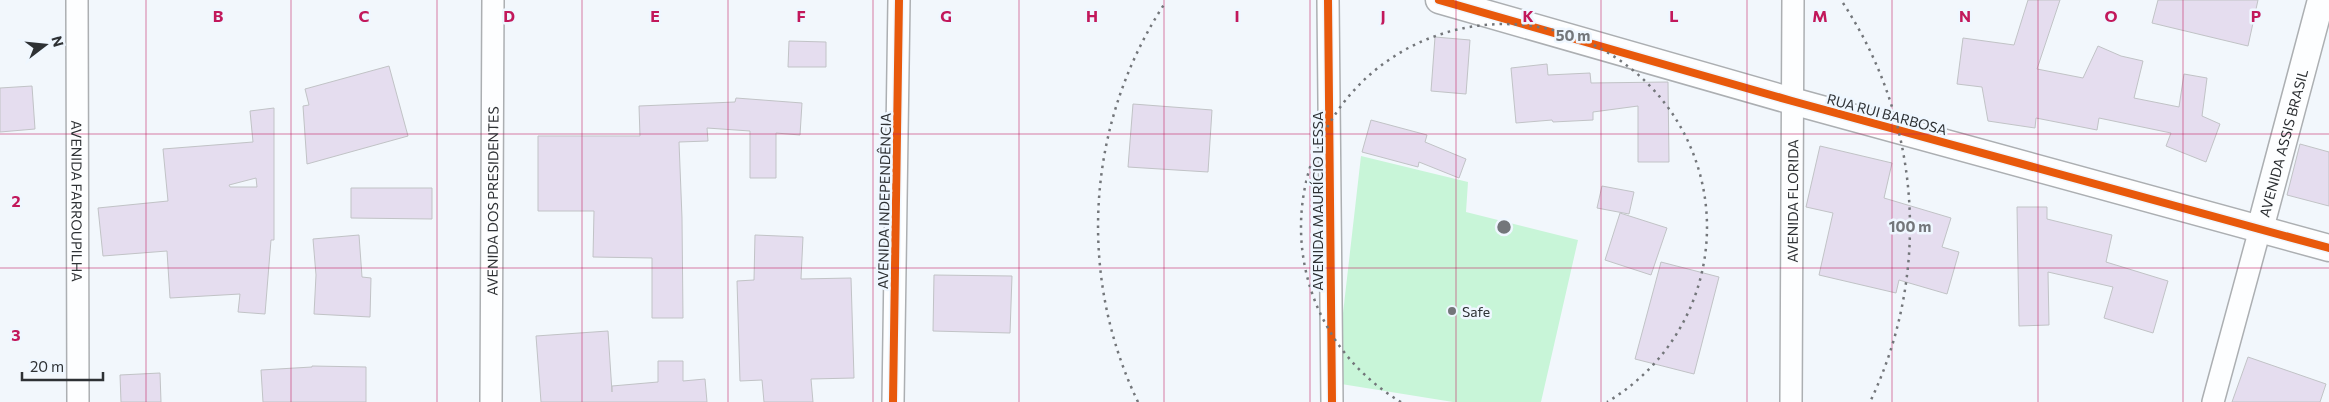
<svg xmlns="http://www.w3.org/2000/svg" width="2329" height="402" font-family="Commissioner,sans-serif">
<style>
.green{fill:#c8f5d8}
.building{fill:#e5ddef;stroke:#c1c3c6;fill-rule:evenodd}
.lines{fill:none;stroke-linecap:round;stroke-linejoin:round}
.minor-casing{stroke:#acafb2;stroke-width:24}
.tertiary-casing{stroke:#acafb2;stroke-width:29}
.minor{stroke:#fdfeff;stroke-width:21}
.tertiary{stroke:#fdfeff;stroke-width:26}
.cycleway-casing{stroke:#eff7ff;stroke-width:11}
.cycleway{stroke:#e8590c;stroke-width:8}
.grid{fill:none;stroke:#c2185b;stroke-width:1;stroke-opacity:0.55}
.ring{fill:none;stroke:#73767a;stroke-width:2.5;stroke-dasharray:2.5 5}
.poi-dot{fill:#73767a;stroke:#eff7ff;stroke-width:2}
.labels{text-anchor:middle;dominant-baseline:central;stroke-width:5;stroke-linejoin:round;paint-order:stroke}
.street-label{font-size:14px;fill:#2e3134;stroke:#eff7ff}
.poi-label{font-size:14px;fill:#2e3134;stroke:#eff7ff;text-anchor:start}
.grid-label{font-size:16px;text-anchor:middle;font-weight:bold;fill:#c2185b;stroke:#eff7ff;stroke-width:5;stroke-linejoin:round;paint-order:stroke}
.centre{fill:#73767a;stroke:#eff7ff;stroke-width:2.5}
.ring-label{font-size:15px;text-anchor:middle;font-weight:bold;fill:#73767a;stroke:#eff7ff;stroke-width:5;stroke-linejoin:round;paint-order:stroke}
</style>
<rect width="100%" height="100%" fill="#f2f7fc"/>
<polygon class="green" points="1361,156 1468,182 1466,212 1578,240 1541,402 1453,402 1335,383"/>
<g class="building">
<polygon points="2028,0 2060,0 2037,69 2083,78 2098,46 2121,56 2143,61 2134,98 2179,107 2184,74 2207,78 2202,116 2220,124 2206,162 2166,146 2171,133 2099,118 2097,130 2036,118 2035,128 1988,121 1982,87 1957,84 1963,38 2014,45"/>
<polygon points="2158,0 2258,0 2248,46 2152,23"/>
<polygon points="1435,37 1470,40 1466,94 1431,91"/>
<polygon points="789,41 826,42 826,67 788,67"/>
<polygon points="1547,64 1548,75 1590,73 1591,83 1668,82 1669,162 1638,162 1638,106 1593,112 1593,120 1553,122 1552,120 1516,123 1511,68"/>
<polygon points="389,66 408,136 307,164 303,106 309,105 305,89"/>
<polygon points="32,86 35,129 0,132 0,88"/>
<polygon points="736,98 802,103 800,135 776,133 776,178 750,178 750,131 707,128 708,141 679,142 682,218 683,318 652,318 652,258 593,257 594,211 538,211 538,136 640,136 639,106 735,102"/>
<polygon points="1133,104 1212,110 1208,172 1128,167"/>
<path d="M274 108V240H271L265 314 238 312 240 294 170 298 167 251 103 256 98 208 168 201 163 149 253 142 250 111ZM256 178 257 187H230L229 185Z"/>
<polygon points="1371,120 1427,135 1425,142 1466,159 1459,178 1419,162 1418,167 1362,152"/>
<polygon points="2300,144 2329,152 2329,206 2287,195"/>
<polygon points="1820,146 1892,163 1884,198 1951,218 1942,247 1959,252 1947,294 1899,280 1896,293 1819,275 1833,213 1806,207"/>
<polygon points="1602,186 1634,192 1629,214 1597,208"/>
<polygon points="351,188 432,188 432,219 351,218"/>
<polygon points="2017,207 2047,207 2047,219 2112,235 2106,262 2168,281 2153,333 2104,318 2113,287 2048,272 2049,325 2019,326"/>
<polygon points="1620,213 1667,228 1651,275 1605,260"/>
<polygon points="359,235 362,277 371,278 370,317 314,314 316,275 313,239"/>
<polygon points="755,235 803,237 801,279 851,278 854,378 811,379 813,402 764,402 762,380 740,381 737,281 754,280"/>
<polygon points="1661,262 1719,277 1694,374 1635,359"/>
<polygon points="934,275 1012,276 1010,333 933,331"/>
<polygon points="608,331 612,392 612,386 658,382 658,361 683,361 683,381 705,379 707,402 541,402 536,336"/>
<polygon points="2248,357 2326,384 2320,402 2232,402"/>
<polygon points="312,366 366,367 366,402 263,402 261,370 312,367"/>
<polygon points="160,373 161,402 121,402 120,375"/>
</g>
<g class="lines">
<defs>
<g id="minor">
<path id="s1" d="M77 0 78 402"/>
<polyline points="1328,0 1332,402"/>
<path id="s2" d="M491 402 493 0"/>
<polyline points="893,402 899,0"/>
<path id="s3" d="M1791 402 1793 0"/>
<polyline points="2213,402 2260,229"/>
</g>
<g id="tertiary">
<polyline points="1439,0 1792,101 2329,248"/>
<path id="s4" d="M2260 229 2321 0"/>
</g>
</defs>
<use href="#minor" class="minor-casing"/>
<use href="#tertiary" class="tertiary-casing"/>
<use href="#minor" class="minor"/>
<use href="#tertiary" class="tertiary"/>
<defs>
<g id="cycleway">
<polyline points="1328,0 1332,402"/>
<polyline points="1439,0 1792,101 2329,248"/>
<polyline points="893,402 899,0"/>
</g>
</defs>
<use href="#cycleway" class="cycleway-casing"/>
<use href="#cycleway" class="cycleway"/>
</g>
<path class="grid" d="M146 0V402M291 0V402M437 0V402M582 0V402M728 0V402M873 0V402M1019 0V402M1164 0V402M1310 0V402M1456 0V402M1601 0V402M1747 0V402M1892 0V402M2038 0V402M2183 0V402M0 134H2329M0 268H2329"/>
<g class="ring">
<path d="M1401 402A203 203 0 1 1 1607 402"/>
<path d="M1138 402A406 406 0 0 1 1165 3M1843 3A406 406 0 0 1 1870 402"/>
</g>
<circle class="poi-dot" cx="1452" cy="311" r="5"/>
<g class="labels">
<g class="street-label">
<text transform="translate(1887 114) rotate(15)">RUA RUI BARBOSA</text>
<text stroke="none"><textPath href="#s4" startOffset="89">AVENIDA ASSIS BRASIL</textPath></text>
<text stroke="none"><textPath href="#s1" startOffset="201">AVENIDA FARROUPILHA</textPath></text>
<text stroke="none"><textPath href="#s2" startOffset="201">AVENIDA DOS PRESIDENTES</textPath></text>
<text transform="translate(884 201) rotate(-89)">AVENIDA INDEPENDÊNCIA</text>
<text transform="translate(1317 201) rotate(-90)">AVENIDA MAURÍCIO LESSA</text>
<text stroke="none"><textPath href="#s3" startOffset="201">AVENIDA FLORIDA</textPath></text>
</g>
<g class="poi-label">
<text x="1462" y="311">Safe</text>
</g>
</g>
<g class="grid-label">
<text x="218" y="22">B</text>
<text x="364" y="22">C</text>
<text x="509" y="22">D</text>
<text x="655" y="22">E</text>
<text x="801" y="22">F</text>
<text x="946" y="22">G</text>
<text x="1092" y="22">H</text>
<text x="1237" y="22">I</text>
<text x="1383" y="22">J</text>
<text x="1528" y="22">K</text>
<text x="1674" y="22">L</text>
<text x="1820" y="22">M</text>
<text x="1965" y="22">N</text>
<text x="2111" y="22">O</text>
<text x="2256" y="22">P</text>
<text x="16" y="207">2</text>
<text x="16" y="341">3</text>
</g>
<circle cx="1504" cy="227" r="8" class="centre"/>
<g class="ring-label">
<text x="1573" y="41">50 m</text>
<text x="1910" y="232">100 m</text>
</g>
<g transform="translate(45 45) rotate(74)" stroke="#eff7ff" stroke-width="4" paint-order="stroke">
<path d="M0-4L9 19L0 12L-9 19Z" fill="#2e3134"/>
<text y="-8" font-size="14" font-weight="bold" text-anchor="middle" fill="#2e3134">N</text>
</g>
<path d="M22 372v8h81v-8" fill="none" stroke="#2e3134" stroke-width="2.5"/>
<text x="30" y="372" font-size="15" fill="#2e3134" stroke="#eff7ff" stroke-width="4" paint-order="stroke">20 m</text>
</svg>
